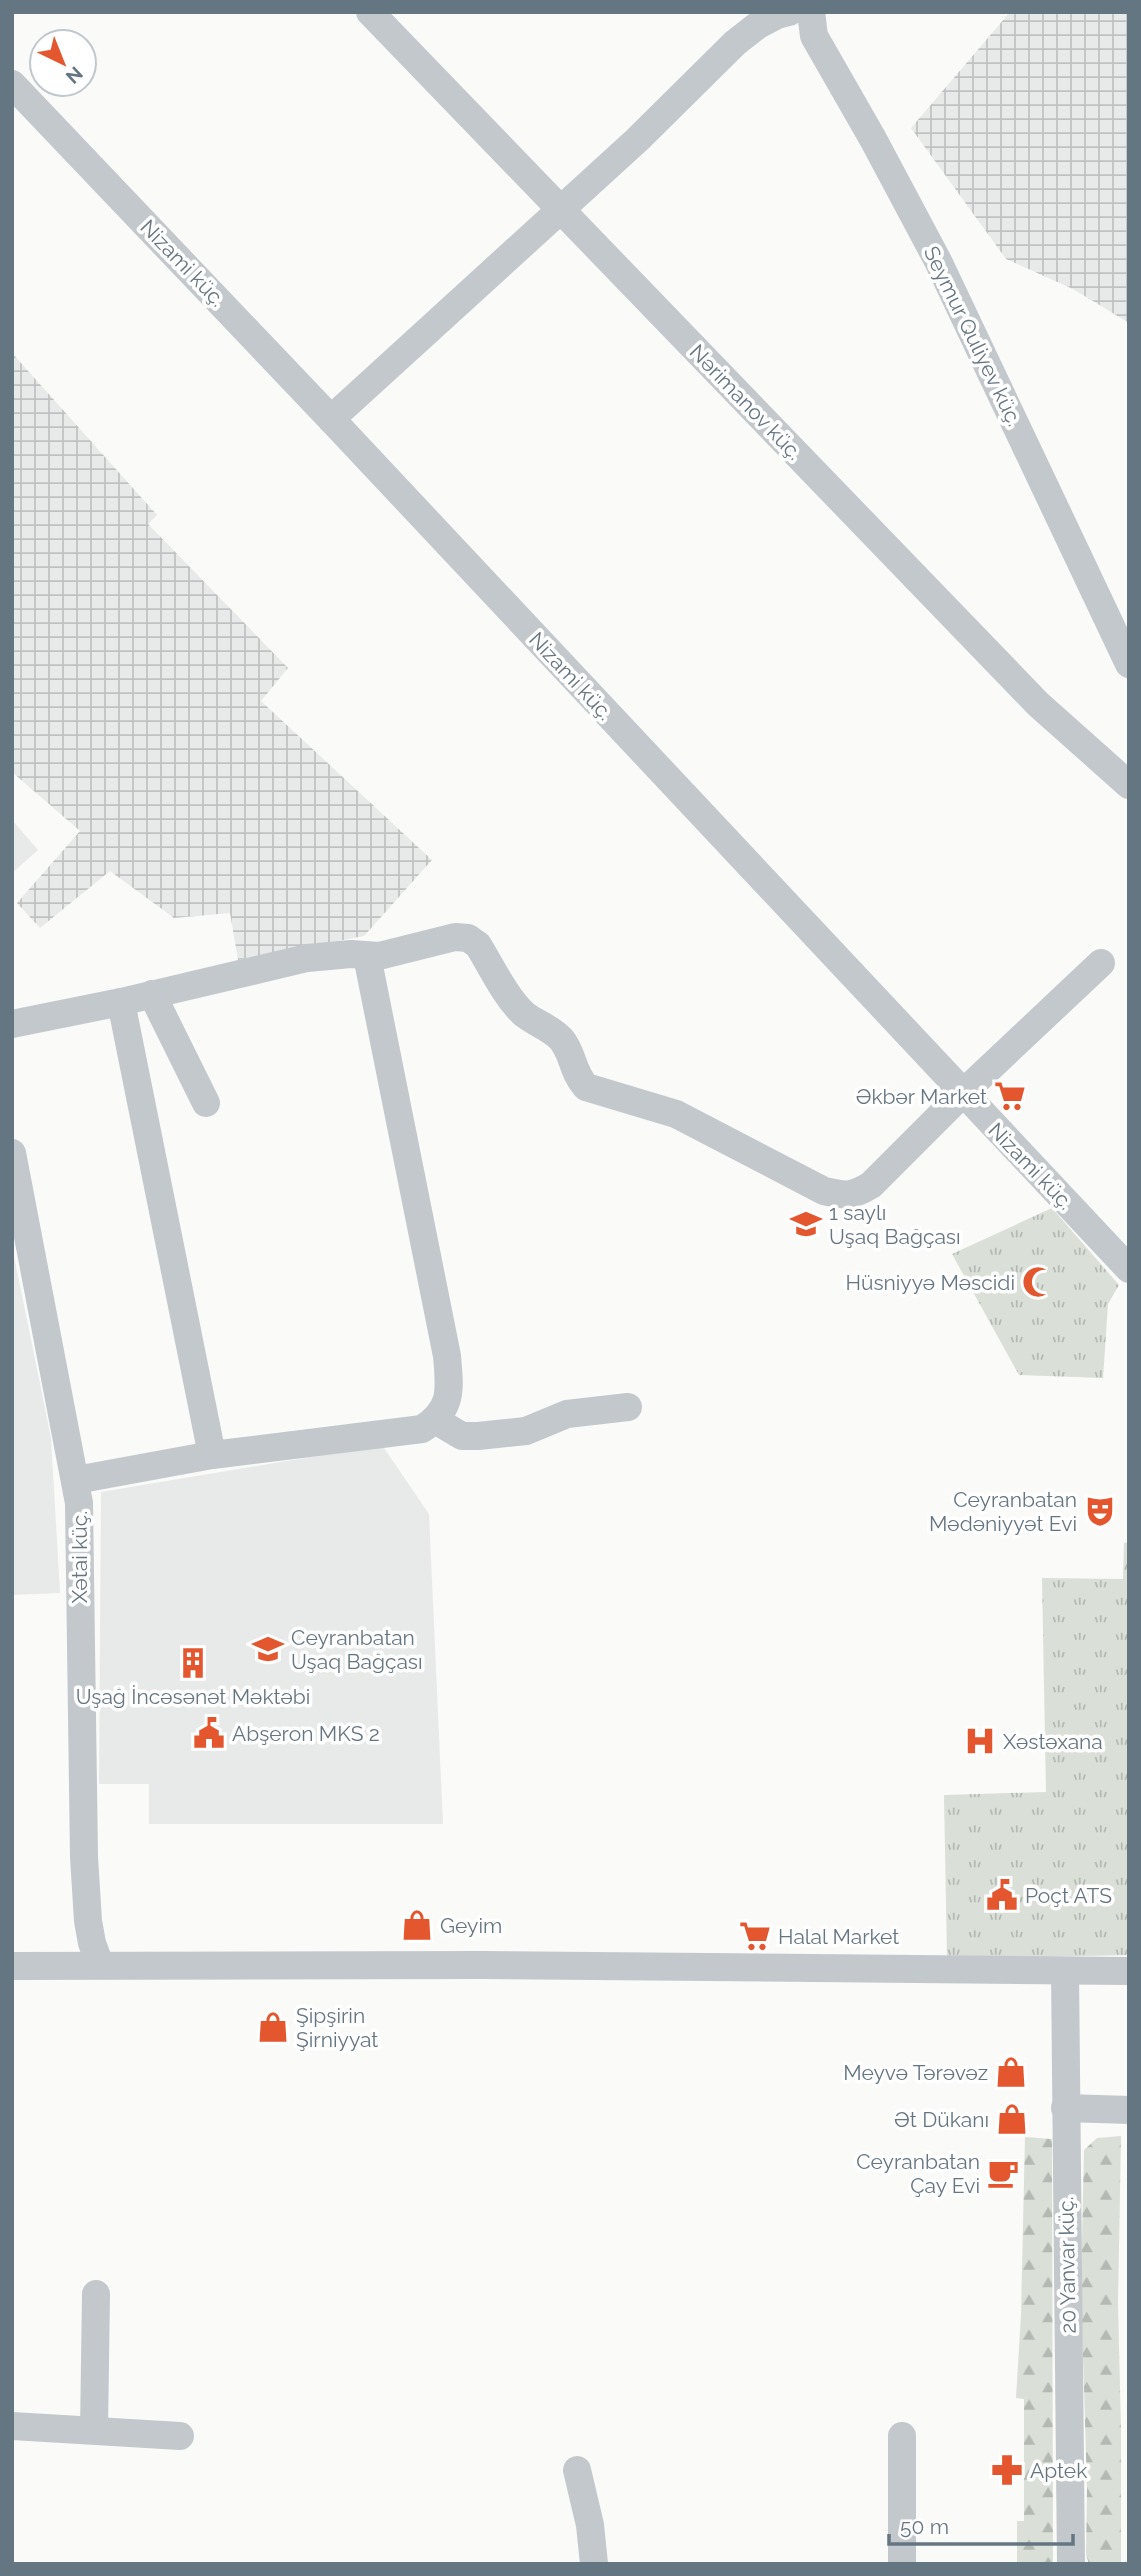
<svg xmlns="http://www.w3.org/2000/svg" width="1141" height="2576" font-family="Raleway,sans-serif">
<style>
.built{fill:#e8e9e9}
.industrial{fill:url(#industrial-grid)}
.grass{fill:url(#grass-tufts)}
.forest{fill:url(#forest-firs)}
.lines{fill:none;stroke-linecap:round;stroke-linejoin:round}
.minor{stroke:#c3c8cc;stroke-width:28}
.labels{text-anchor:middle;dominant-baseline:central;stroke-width:7;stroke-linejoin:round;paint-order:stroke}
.street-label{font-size:21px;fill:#657683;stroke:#fff}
.poi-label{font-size:21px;fill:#657683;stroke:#fff;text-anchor:start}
</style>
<defs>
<pattern id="industrial-grid" width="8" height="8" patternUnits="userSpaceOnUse" patternTransform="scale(1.75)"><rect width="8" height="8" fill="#e8e9e9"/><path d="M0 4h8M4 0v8" fill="none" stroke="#c0c1c2"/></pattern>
<pattern id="grass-tufts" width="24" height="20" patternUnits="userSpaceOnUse" patternTransform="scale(1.75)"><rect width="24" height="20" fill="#dadfd7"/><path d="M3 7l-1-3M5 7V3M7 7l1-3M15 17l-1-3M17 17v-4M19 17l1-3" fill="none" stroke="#b4b9b4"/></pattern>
<pattern id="forest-firs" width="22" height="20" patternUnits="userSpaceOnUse" patternTransform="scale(1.75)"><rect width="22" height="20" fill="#dadfd7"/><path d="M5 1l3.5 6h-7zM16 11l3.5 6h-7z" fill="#b4b9b4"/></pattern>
</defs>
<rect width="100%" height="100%" fill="#fafaf8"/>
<g class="built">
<polygon points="12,820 38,850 12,873"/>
<polygon points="12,1246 51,1438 60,1593 12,1595"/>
<polygon points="382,1445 429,1514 443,1824 149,1824 149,1784 99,1784 101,1492"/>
</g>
<g class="industrial">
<polygon points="1010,12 1129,12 1129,323 1073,289 1006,259 911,128"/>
<polygon points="12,353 157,515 148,524 288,668 261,701 432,860 364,936 238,960 230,913 174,918 110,871 40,928 17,903 80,831 12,772"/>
</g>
<g class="grass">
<polygon points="1052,1208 1119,1285 1108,1304 1103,1378 1019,1375 952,1254"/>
<polygon points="1129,1542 1129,1955 947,1959 944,1795 1046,1792 1042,1578 1123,1579 1124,1543"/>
</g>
<g class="forest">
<polygon points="1121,2136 1118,2303 1121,2429 1121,2564 1089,2564 1086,2555 1087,2488 1081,2287 1084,2150 1097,2138"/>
<polygon points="1025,2137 1052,2139 1053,2564 1017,2564 1017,2521 1024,2521 1024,2399 1016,2398 1021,2315"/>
</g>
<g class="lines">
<g class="minor">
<polyline points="370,12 1038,704 1129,785"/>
<polyline points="811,12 814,36 873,139 938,261 1129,664"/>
<polyline points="12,84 331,419 1129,1269"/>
<polyline points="331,419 637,140 735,43 758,25 777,15 789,12"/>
<polyline points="152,994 206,1103"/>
<polyline points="121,1002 212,1455"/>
<path d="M12 1024 121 1002 307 958 351 954 379 956 455 937 468 938 478 945C491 966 506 998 524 1014 535 1023 551 1028 561 1039 574 1054 571 1070 586 1087L676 1114 824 1191C846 1196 851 1197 871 1185L962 1094 1101 963"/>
<polyline points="12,1153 79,1503 84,1857 88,1921 92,1943 100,1965"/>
<polyline points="435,1420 462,1436 478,1436 526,1431 567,1414 628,1407"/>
<path d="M76 1480 212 1455 422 1429C453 1409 450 1390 447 1356L367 956"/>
<polyline points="12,1966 483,1965 1129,1971"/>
<polyline points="1065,1971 1071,2564"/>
<polyline points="1065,2108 1129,2110"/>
<polyline points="12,2426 180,2436"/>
<polyline points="94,2430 96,2294"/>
<polyline points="577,2470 590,2525 594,2564"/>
<polyline points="902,2564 902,2436"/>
</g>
</g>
<defs>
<symbol id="supermarket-bare" viewBox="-9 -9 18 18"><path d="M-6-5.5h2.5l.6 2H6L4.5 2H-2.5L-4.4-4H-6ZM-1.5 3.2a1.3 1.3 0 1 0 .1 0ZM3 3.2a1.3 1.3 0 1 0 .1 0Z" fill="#e4572e" stroke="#fff" stroke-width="2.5" paint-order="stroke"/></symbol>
<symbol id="school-bare" viewBox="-9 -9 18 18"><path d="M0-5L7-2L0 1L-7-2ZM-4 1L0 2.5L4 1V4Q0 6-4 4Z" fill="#e4572e" stroke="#fff" stroke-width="2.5" paint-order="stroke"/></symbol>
<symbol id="mosque-bare" viewBox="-9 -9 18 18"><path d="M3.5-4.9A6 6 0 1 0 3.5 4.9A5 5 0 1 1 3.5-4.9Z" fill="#e4572e" stroke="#fff" stroke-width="2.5" paint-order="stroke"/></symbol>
<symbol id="theatre-bare" viewBox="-9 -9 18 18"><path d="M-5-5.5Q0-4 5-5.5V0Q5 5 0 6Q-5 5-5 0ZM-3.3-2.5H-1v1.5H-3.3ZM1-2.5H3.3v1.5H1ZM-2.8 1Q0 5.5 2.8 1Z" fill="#e4572e" stroke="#fff" stroke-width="2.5" paint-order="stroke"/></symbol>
<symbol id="building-bare" viewBox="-9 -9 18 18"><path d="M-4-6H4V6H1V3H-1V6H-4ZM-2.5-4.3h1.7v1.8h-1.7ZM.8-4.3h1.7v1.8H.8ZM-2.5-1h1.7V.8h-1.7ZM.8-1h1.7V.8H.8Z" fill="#e4572e" stroke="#fff" stroke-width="2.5" paint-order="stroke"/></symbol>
<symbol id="civic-bare" viewBox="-9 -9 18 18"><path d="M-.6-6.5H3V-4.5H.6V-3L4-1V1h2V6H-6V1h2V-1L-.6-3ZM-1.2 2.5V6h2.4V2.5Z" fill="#e4572e" stroke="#fff" stroke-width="2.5" paint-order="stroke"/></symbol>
<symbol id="hospital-bare" viewBox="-9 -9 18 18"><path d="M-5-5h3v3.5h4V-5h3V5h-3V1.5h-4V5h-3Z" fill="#e4572e" stroke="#fff" stroke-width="2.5" paint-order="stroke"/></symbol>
<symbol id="shop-bare" viewBox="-9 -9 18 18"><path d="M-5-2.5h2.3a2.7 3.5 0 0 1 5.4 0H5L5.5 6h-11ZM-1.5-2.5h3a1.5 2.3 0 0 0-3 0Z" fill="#e4572e" stroke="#fff" stroke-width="2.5" paint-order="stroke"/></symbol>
<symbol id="cafe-bare" viewBox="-9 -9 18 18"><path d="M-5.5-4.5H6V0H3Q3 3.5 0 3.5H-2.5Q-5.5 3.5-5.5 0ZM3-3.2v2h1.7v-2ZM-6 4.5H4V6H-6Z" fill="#e4572e" stroke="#fff" stroke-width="2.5" paint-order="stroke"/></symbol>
<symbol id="pharmacy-bare" viewBox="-9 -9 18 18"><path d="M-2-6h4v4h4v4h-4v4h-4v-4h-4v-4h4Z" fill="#e4572e" stroke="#fff" stroke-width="2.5" paint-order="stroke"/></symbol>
</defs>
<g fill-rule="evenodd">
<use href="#supermarket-bare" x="988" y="1074" width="44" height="44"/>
<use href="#school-bare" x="784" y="1202" width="44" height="44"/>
<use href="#mosque-bare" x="1016" y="1260" width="44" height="44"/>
<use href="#theatre-bare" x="1078" y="1489" width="44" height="44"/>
<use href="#school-bare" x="246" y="1627" width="44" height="44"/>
<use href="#building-bare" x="171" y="1641" width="44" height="44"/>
<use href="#civic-bare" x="187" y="1711" width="44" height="44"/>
<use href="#hospital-bare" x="958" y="1719" width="44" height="44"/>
<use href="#civic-bare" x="980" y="1873" width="44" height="44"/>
<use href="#shop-bare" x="395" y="1903" width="44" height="44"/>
<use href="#supermarket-bare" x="733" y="1914" width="44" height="44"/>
<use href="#shop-bare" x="251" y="2005" width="44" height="44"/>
<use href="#shop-bare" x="989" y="2050" width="44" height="44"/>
<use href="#shop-bare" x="990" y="2097" width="44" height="44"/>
<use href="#cafe-bare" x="981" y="2151" width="44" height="44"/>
<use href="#pharmacy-bare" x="985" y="2448" width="44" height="44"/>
</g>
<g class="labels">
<g class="street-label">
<text transform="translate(183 263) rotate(46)">Nizami küç.</text>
<text transform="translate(973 336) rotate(64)">Seymur Quliyev küç.</text>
<text transform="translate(746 402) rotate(46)">Nərimanov küç.</text>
<text transform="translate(571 676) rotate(47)">Nizami küç.</text>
<text transform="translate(1031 1166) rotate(46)">Nizami küç.</text>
<text transform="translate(79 1557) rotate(-90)">Xətai küç.</text>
<text transform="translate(1067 2265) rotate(-91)">20 Yanvar küç.</text>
</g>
<g class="poi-label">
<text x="987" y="1096" text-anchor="end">Əkbər Market</text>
<text x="829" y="1212">1 saylı<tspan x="829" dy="24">Uşaq Bağçası</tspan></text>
<text x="1015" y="1282" text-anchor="end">Hüsniyyə Məscidi</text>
<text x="1077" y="1499" text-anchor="end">Ceyranbatan<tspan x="1077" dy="24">Mədəniyyət Evi</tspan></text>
<text x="291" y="1637">Ceyranbatan<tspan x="291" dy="24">Uşaq Bağçası</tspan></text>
<text x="193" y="1696" text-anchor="middle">Uşağ İncəsənət Məktəbi</text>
<text x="232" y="1733">Abşeron MKS 2</text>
<text x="1003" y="1741">Xəstəxana</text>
<text x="1025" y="1895">Poçt ATS</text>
<text x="440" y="1925">Geyim</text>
<text x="778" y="1936">Halal Market</text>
<text x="296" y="2015">Şipşirin<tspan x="296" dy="24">Şirniyyat</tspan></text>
<text x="988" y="2072" text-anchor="end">Meyvə Tərəvəz</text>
<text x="989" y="2119" text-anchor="end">Ət Dükanı</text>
<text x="980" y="2161" text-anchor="end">Ceyranbatan<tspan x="980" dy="24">Çay Evi</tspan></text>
<text x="1030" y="2470">Aptek</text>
</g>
</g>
<rect width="1141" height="2576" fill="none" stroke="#657683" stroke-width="28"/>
<g transform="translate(63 63) rotate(137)"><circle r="33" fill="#ffffff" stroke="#c1c8cd" stroke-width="2"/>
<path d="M0-5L12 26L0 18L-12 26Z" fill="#e4572e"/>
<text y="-10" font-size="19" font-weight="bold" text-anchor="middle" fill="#657683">N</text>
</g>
<path d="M889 2534v10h184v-10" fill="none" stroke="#657683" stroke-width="3.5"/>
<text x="900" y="2534" font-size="21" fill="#657683" stroke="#ffffff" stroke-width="5" paint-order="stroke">50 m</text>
</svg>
